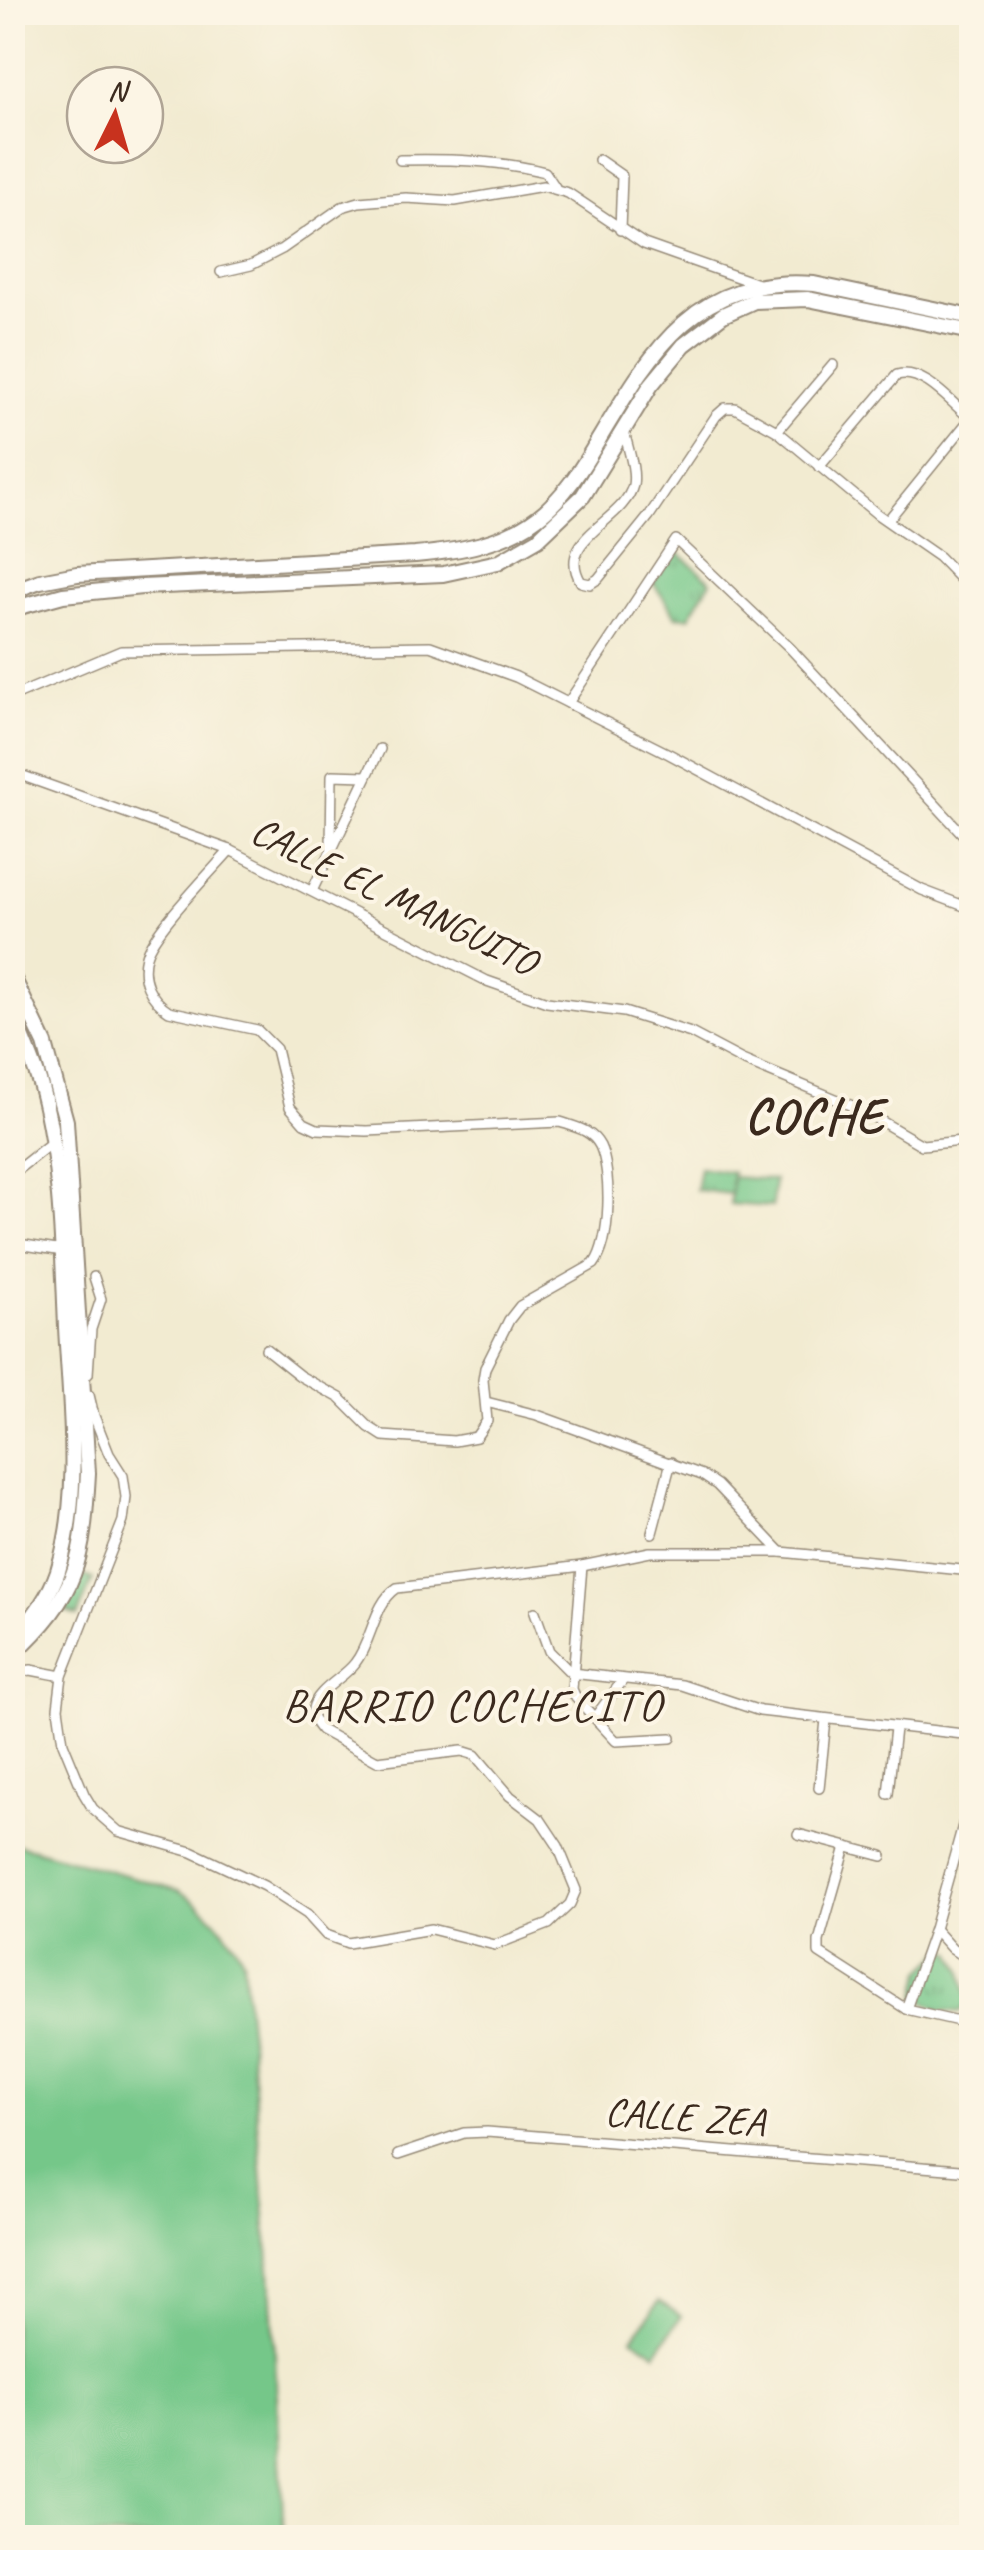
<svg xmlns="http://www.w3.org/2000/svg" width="984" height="2550" font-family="Caveat,sans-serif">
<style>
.park{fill:url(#park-tufts);stroke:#587854;stroke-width:2.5}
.pitch{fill:#75c789;stroke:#587854;stroke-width:2.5}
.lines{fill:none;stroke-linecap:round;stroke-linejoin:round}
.street-casing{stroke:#968a78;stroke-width:12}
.primary-casing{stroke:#968a78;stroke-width:18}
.street{stroke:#fff;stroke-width:9}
.primary{stroke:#fff;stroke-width:14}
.labels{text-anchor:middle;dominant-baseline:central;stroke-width:8;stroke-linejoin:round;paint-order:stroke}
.street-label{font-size:40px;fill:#3b2a1e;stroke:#fcf5e5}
.quarter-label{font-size:45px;letter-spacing:2.5px;fill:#3b2a1e;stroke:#fcf5e5}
.district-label{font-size:50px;font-weight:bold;letter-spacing:2.5px;fill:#3b2a1e;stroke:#fcf5e5}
</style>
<defs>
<pattern id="park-tufts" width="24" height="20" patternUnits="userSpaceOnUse" patternTransform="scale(2.5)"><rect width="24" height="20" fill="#75c789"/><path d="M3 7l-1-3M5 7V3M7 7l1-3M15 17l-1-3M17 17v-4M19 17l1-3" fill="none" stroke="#61a26f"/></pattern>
</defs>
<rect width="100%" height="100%" fill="#fcf5e5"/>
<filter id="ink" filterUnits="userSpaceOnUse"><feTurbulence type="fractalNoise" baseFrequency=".01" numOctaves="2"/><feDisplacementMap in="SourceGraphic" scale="20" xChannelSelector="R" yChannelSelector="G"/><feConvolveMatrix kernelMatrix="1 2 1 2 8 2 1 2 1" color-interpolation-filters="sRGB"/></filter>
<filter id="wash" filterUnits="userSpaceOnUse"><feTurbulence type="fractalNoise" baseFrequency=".0048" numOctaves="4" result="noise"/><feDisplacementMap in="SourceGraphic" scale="40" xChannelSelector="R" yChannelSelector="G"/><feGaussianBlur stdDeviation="2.25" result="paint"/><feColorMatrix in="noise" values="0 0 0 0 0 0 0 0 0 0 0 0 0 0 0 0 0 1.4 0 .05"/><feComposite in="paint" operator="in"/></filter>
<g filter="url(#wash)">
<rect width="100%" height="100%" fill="#f2ebd1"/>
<g class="park">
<polygon points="676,551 711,581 689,617 676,616 653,583"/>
<polygon points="700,1167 732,1172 731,1194 696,1190"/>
<polygon points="945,1949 952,1952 962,1970 969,2002 960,2012 940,2010 917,1997 922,1971"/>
</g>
<g class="pitch">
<polygon points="732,1177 774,1180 772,1207 730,1204"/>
<polygon points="81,1575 93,1579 77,1616 65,1611"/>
<path d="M12 1843 178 1890C208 1908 226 1929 243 1959L272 2296 284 2537H13Z"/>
<polygon points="659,2301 681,2316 656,2353 633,2338"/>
</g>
</g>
<g filter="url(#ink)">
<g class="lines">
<defs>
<g id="street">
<path d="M400 160C449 159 497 160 545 172L555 187"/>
<polyline points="599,160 622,176 620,230"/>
<polyline points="221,272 251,265 282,249 342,207 359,202 406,198 455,201 543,186 568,193 644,244 763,286"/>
<path d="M624 430C627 447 636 468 633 485 624 522 554 538 581 582L590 584 598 579 649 516 716 416 725 408H735L777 431 877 514 939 557 972 591"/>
<polyline points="777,431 833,365"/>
<path d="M819 467 897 375C923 367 952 404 972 420"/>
<polyline points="889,519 970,419"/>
<polyline points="12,697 121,651 430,646 516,677 669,754 922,890 972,909"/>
<polyline points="568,703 676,540 790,648 972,844"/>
<polyline points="12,772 230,850 487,981 547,1002 624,1012 691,1033 742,1060 862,1110 922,1145 972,1140"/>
<polyline points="331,846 332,775 366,776"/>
<path d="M230 850C211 872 152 932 146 956 140 979 150 999 169 1011L257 1030 276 1049 290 1107 304 1123 317 1129 367 1131 560 1122C575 1127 592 1130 600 1146 612 1171 611 1242 594 1264L520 1306 509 1320 485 1368 483 1380 487 1421 476 1437 454 1441 383 1436 369 1427 340 1398 300 1376 266 1349"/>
<polyline points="312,891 380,749"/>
<polyline points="12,1174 51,1143"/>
<polyline points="12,1225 19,1243"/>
<polyline points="12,1243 63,1251"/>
<polyline points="88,1374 91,1329 101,1299 94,1277"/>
<path d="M89 1395 94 1416 109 1454 123 1476 126 1497 123 1521 62 1676 58 1708 63 1743 84 1794 93 1809 118 1831 192 1852 264 1886 307 1914 326 1935 348 1943 431 1929 495 1945 549 1924 570 1904 576 1890 558 1846 540 1819 510 1796 475 1755 462 1751 377 1761 321 1730C316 1724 311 1718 313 1709 316 1690 344 1678 355 1663 373 1640 373 1604 397 1588L582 1566 650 1552H781L972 1571"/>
<polyline points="486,1402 537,1415 702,1475 717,1485 781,1552"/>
<polyline points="652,1533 671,1462"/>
<polyline points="582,1566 572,1689 576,1698 616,1741 671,1738"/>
<polyline points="535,1612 549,1651 571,1673 682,1685 760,1711 972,1735"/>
<polyline points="12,1673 31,1670 62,1676"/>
<polyline points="595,1717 623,1680"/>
<polyline points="819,1788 826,1720"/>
<polyline points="888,1794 895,1728"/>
<polyline points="798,1834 882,1856"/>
<polyline points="846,1847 819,1941 819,1953 906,2009 972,2024"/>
<polyline points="934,1929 952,1949 972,1962"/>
<polyline points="906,2009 934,1929 972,1793"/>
<polyline points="398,2155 464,2133 487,2132 972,2171"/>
</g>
<g id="primary">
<path d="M12 591 40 581 77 574 415 555C458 551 503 544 538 517 564 497 583 467 599 439 653 349 696 275 814 284L972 317"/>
<polyline points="12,609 63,595 142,587 443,574 498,562 538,539 583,496 651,385 684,345 723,315 754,301 808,299 972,332"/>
<path d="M12 975 45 1044 66 1121 88 1473C83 1561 79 1593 12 1655"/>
<path d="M12 1013C23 1038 35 1065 42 1091 61 1161 63 1255 66 1327 70 1407 82 1493 58 1571 49 1598 32 1620 12 1641"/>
</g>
</defs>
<use href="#street" class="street-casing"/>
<use href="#primary" class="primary-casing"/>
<use href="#street" class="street"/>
<use href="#primary" class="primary"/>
</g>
</g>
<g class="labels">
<g class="street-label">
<text transform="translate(394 896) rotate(26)">CALLE EL MANGUITO</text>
<text transform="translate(685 2117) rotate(4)">CALLE ZEA</text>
</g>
<g class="quarter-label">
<text x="473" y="1705">BARRIO COCHECITO</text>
</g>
<g class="district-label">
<text x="815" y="1115">COCHE</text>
</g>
</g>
<rect width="984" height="2550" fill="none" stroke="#fcf5e5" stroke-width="50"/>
<g transform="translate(115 115) rotate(5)"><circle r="48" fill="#fcf5e5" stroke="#afa495" stroke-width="2.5"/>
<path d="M0-8L18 38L0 25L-18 38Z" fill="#c8321e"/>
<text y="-15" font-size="28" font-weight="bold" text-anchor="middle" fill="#3b2a1e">N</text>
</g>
</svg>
